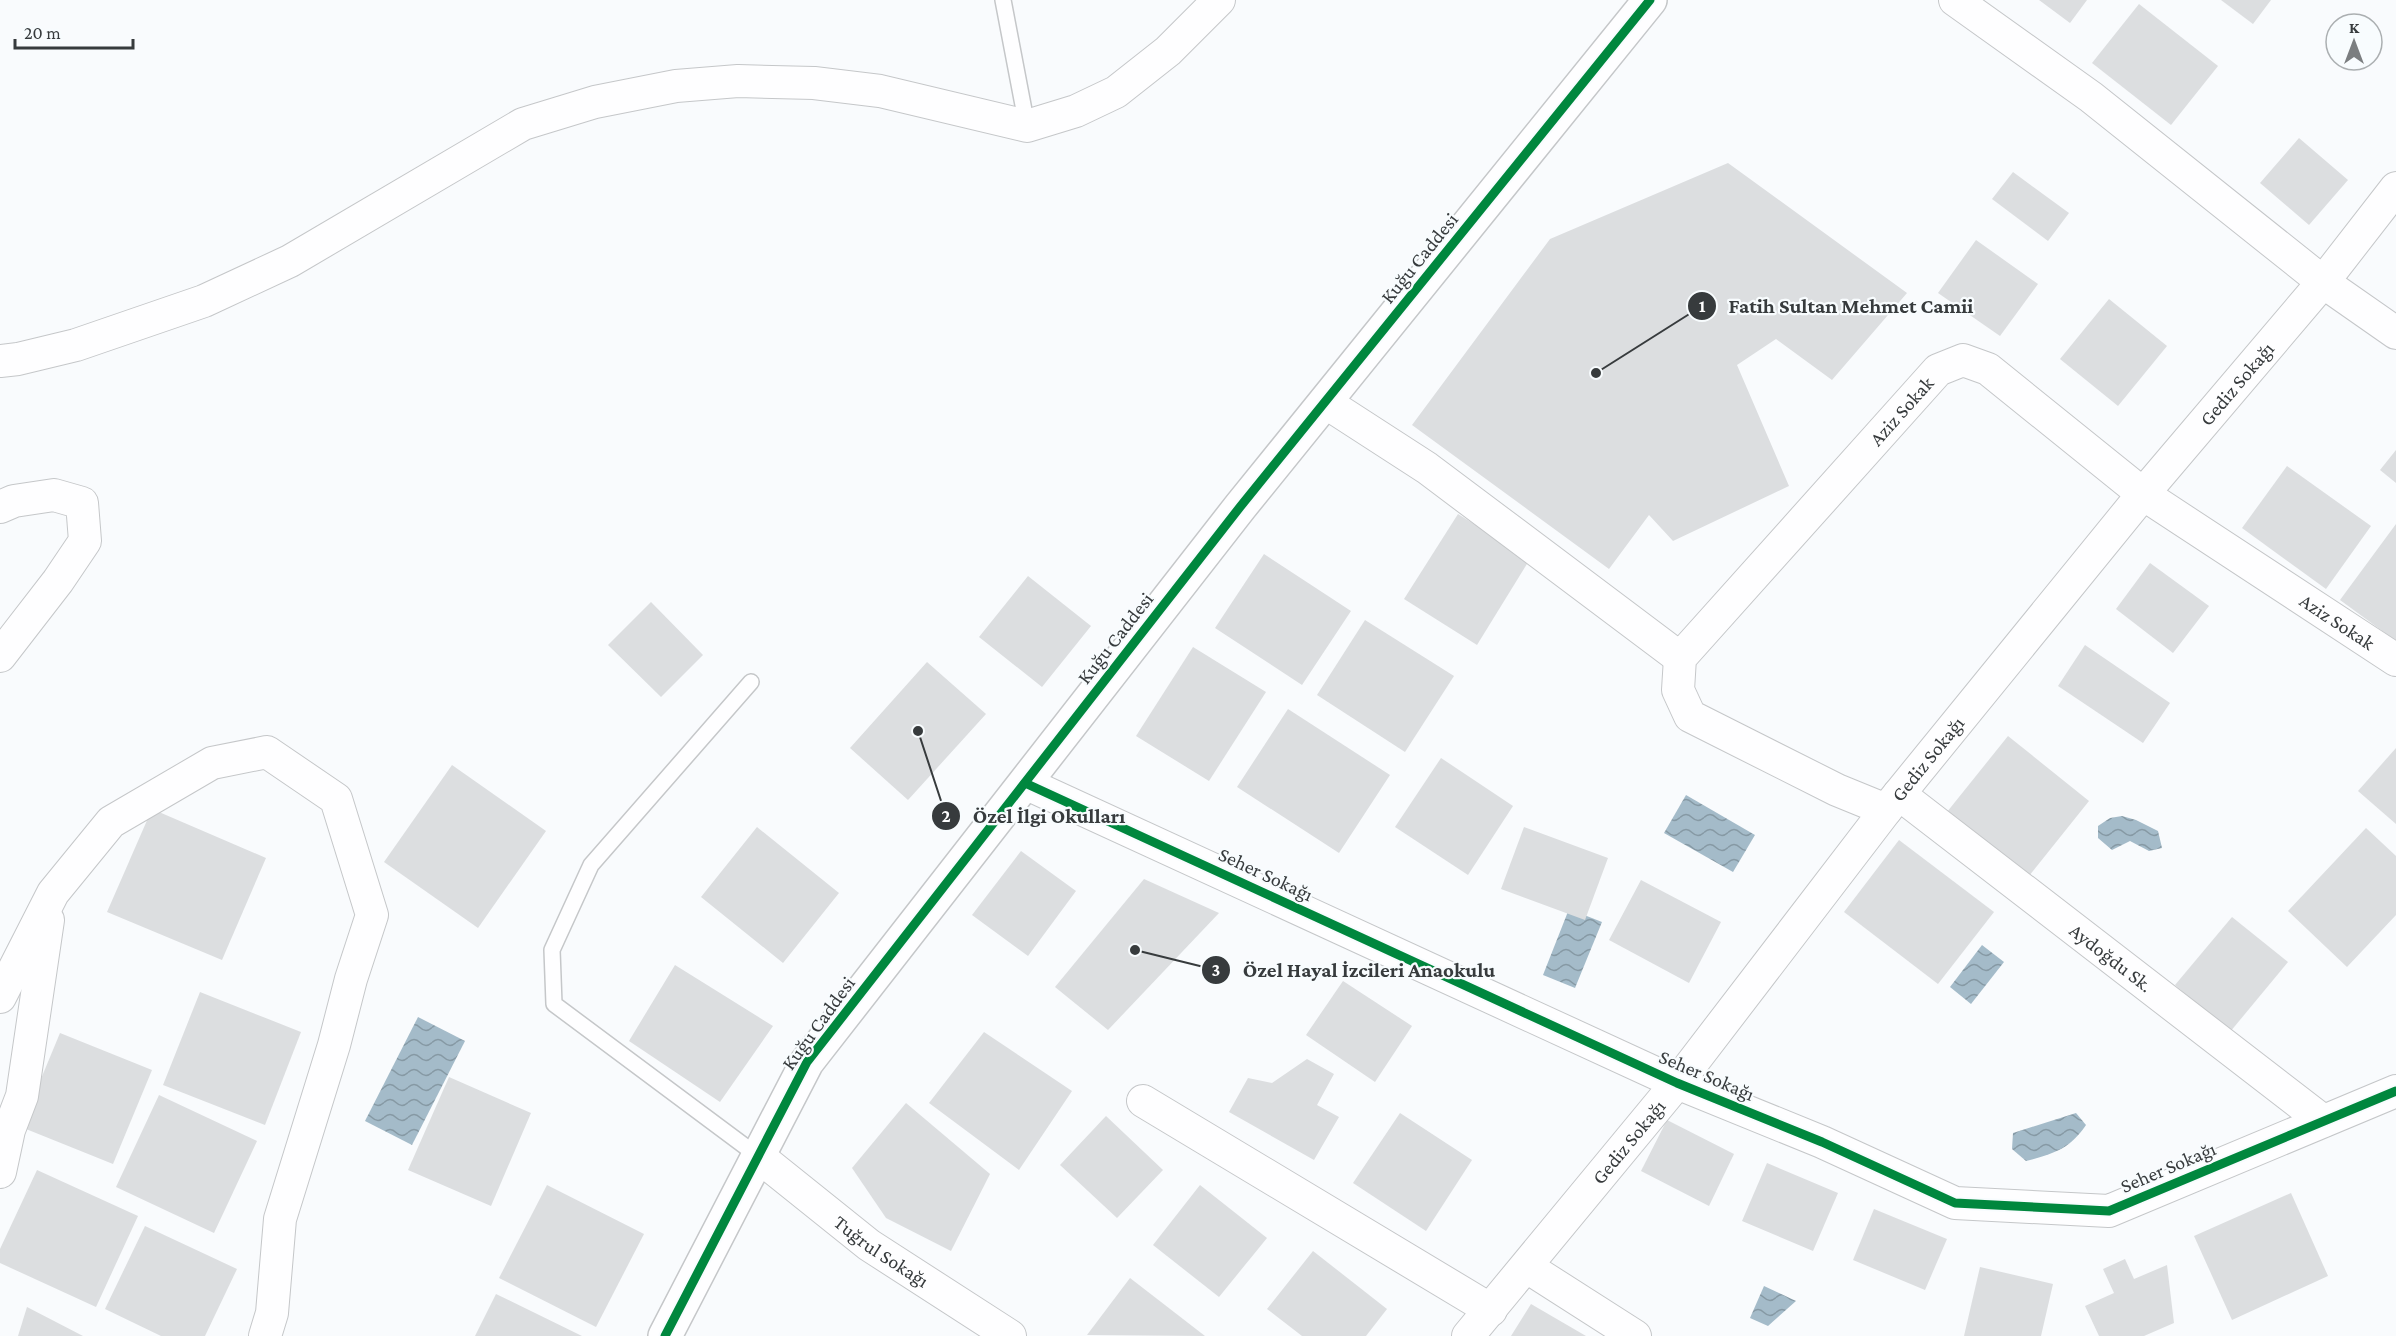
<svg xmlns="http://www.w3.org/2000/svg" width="2396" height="1336" font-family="'Crimson Pro',serif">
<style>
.water{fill:url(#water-waves)}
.building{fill:#dcdee0}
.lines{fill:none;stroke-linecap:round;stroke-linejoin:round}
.lane-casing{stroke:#c5c7c9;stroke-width:18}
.street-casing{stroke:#c5c7c9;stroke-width:34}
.secondary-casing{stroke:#c5c7c9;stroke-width:36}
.lane{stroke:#fefeff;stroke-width:15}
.street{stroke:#fefeff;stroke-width:32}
.secondary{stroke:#fefeff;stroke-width:33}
.cycleway-casing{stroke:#f8fcfe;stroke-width:13}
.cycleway{stroke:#00873e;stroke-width:9}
.labels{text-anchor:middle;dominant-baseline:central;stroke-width:4.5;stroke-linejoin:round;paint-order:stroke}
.street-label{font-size:20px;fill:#373b3d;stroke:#f8fcfe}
.leader{fill:none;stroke:#373b3d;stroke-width:2}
.callout-dot{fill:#373b3d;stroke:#f8fcfe;stroke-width:2}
.mark-label{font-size:18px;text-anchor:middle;font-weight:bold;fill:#fff}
.callout-label{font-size:21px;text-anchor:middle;font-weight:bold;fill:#373b3d;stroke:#f8fcfe;stroke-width:4.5;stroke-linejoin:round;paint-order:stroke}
</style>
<defs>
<pattern id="water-waves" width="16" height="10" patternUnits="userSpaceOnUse" patternTransform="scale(1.5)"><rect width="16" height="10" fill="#a4bbc9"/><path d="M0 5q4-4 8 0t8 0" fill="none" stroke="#8699a4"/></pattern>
</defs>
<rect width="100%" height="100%" fill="#f9fbfd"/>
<g class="water">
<polygon points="1686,795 1755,835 1733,872 1664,833"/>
<polygon points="2122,816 2136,820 2158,831 2162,848 2149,851 2130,841 2112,850 2098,838 2098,826 2110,818"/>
<polygon points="1569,909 1602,922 1575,988 1543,975"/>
<polygon points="1982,945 2004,962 1971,1004 1950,987"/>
<polygon points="418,1017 465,1041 412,1145 365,1121"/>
<path d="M2076 1113 2086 1125C2070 1149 2053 1154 2026 1161L2012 1149 2013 1133Z"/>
<polygon points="1764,1286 1796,1301 1768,1326 1750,1318"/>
</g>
<g class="building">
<polygon points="2039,0 2087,0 2070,23"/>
<polygon points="2221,0 2271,0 2253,24"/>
<polygon points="2139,4 2218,66 2171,125 2092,63"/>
<polygon points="2299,138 2348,180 2309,225 2260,183"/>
<polygon points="1728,163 1907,293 1832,380 1776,339 1737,365 1789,486 1673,541 1649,515 1609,569 1412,425 1550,239"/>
<polygon points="2013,172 2069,213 2048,241 1992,199"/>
<polygon points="1976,240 2038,284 2000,336 1938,293"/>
<polygon points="2109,299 2167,346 2118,406 2060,359"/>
<polygon points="2396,450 2396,483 2380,470"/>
<polygon points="2287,466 2371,526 2326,589 2242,528"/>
<polygon points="1458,514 1530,559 1477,645 1404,599"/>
<polygon points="2396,524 2396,641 2340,600"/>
<polygon points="1264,554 1351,611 1302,685 1215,628"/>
<polygon points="2150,563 2209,606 2173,653 2116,609"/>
<polygon points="1028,576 1091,626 1042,687 979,637"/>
<polygon points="651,602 703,655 661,697 608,645"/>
<polygon points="1365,620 1454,676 1405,752 1317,695"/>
<polygon points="2085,645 2170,703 2143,743 2058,686"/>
<polygon points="1193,647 1266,692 1209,781 1136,736"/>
<polygon points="927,662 986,714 908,800 850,748"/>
<polygon points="1288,709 1390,775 1339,853 1237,787"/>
<polygon points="2008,736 2089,801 2029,876 1947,812"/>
<polygon points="2396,748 2396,824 2358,791"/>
<polygon points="1441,758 1513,806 1468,875 1395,827"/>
<polygon points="452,765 546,831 478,928 384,862"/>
<polygon points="152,809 266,858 222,960 107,912"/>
<polygon points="757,827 839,893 783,963 701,897"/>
<polygon points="1524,827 1608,858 1585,920 1501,889"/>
<polygon points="2366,828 2396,856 2396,915 2347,967 2288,911"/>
<polygon points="1899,840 1994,912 1938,984 1844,912"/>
<polygon points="1021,851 1076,891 1028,956 972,915"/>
<polygon points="1144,879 1219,913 1108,1030 1055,987"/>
<polygon points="1641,880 1721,922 1689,983 1609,940"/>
<polygon points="2232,917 2288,962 2230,1032 2175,985"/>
<polygon points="675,965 773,1026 720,1102 629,1041"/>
<polygon points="1343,981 1412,1026 1375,1082 1306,1035"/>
<polygon points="200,992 301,1032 265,1125 163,1085"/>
<polygon points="984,1032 1072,1091 1019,1170 929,1103"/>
<polygon points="60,1033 152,1070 113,1164 21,1127"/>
<polygon points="1307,1059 1334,1074 1317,1105 1339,1117 1314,1160 1229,1112 1248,1078 1272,1083"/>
<polygon points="449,1077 531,1113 491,1206 408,1170"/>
<polygon points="159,1095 257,1141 214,1233 116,1187"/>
<polygon points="906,1103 990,1174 951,1251 886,1218 852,1168"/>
<polygon points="1400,1113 1472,1160 1426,1231 1353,1183"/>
<polygon points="1106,1116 1163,1170 1117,1218 1060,1165"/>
<polygon points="1667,1120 1734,1154 1709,1206 1641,1171"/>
<polygon points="1767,1163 1838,1193 1813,1251 1742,1221"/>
<polygon points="37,1170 138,1216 96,1307 0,1263 0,1249"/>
<polygon points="547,1185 644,1234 596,1327 499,1278"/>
<polygon points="1200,1185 1267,1238 1219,1297 1153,1245"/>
<polygon points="2291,1193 2328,1276 2232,1320 2194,1236"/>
<polygon points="1874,1209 1947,1239 1925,1290 1853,1260"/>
<polygon points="145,1226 237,1269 205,1336 161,1336 105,1309"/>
<polygon points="1313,1251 1387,1309 1366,1336 1302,1336 1267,1309"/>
<polygon points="2125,1259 2134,1279 2167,1265 2174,1323 2144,1336 2099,1336 2085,1306 2114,1293 2103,1269"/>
<polygon points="1980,1267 2053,1284 2041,1336 1964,1336"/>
<polygon points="1130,1278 1205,1336 1087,1335"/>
<polygon points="496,1294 582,1336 475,1336"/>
<polygon points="1531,1304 1586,1336 1511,1336"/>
<polygon points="27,1307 83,1336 18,1336"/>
</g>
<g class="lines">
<defs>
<g id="lane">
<polyline points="1003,0 1027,126"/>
<polyline points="751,682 591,865 552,950 554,1004 758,1156"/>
</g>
<g id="street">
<polyline points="1955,0 2091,97 2323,282 2396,333"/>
<polyline points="0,361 18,359 76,345 204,301 290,261 523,124 595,102 676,86 738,81 814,83 880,91 1027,126 1076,111 1116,92 1168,51 1219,0"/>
<polyline points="1325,402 1427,468 1680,658"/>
<polyline points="0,507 14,501 54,495 82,503 85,541 58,581 0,656"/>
<polyline points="1025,783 1677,1083 1822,1142 1955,1203 2109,1211 2396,1091"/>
<path id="s1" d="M1899 794 2323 1121"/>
<path id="s2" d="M1886 810 1837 790 1690 716 1678 690 1680 658 1938 370 1963 360 1988 369 2143 494 2396 660"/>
<polyline points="0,997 53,893 111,822 212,763 267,752 336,799 372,915 351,979 334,1045 280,1219 272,1313 265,1336"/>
<polyline points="1143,1101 1491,1310"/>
<path id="s3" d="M758 1156 869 1245 1010 1336"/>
<polyline points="0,1172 9,1130 22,1096 48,920"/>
<polyline points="1527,1267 1635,1336"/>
<path id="s4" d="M1468 1336 1677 1083 1886 810 2143 494 2323 282 2396 188"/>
</g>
<polyline id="secondary" points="665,1336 807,1062 1240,507 1650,0"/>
</defs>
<use href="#lane" class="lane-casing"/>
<use href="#street" class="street-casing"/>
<use href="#secondary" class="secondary-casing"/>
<use href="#lane" class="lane"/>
<use href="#street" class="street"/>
<use href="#secondary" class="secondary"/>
<defs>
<g id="cycleway">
<polyline points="1025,783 1677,1083 1822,1142 1955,1203 2109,1211 2396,1091"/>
<polyline points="665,1336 807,1062 1240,507 1650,0"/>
</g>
</defs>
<use href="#cycleway" class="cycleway-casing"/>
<use href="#cycleway" class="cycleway"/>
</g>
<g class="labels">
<g class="street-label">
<text transform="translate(1419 258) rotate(-51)">Kuğu Caddesi</text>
<text stroke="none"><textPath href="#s4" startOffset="1224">Gediz Sokağı</textPath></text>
<text stroke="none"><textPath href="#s2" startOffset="610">Aziz Sokak</textPath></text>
<text stroke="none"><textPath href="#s2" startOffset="1150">Aziz Sokak</textPath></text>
<text transform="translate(1115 638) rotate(-52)">Kuğu Caddesi</text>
<text stroke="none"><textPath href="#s4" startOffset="738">Gediz Sokağı</textPath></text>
<text transform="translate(1266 874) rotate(25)">Seher Sokağı</text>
<text stroke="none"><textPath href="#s1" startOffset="268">Aydoğdu Sk.</textPath></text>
<text transform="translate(818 1023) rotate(-54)">Kuğu Caddesi</text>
<text transform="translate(1707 1075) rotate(23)">Seher Sokağı</text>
<text stroke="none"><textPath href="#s4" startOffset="252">Gediz Sokağı</textPath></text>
<text transform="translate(2168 1167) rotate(-23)">Seher Sokağı</text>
<text stroke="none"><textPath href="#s3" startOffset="156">Tuğrul Sokağı</textPath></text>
</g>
</g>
<path class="leader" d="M1596 373L1702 306M918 731L946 816M1135 950L1216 970"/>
<g class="callout-dot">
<circle cx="1596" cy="373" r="6"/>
<circle cx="918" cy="731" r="6"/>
<circle cx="1135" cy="950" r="6"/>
<circle cx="1702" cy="306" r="15"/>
<circle cx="946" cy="816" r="15"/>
<circle cx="1216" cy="970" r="15"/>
</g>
<g class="mark-label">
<text x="1702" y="312">1</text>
<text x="946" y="822">2</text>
<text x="1216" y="976">3</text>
</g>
<g class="callout-label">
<text x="1851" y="313">Fatih Sultan Mehmet Camii</text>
<text x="1049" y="823">Özel İlgi Okulları</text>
<text x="1369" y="977">Özel Hayal İzcileri Anaokulu</text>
</g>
<g transform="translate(2354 42)"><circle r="28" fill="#f8fcfe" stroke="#abafb1" stroke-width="1.5"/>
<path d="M0-4.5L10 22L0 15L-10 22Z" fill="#7b7e80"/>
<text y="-9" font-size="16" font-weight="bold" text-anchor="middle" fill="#373b3d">K</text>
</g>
<path d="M15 39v9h118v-9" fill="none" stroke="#373b3d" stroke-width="3"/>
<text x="24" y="39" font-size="18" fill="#373b3d" stroke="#f8fcfe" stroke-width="4.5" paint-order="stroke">20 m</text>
</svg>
